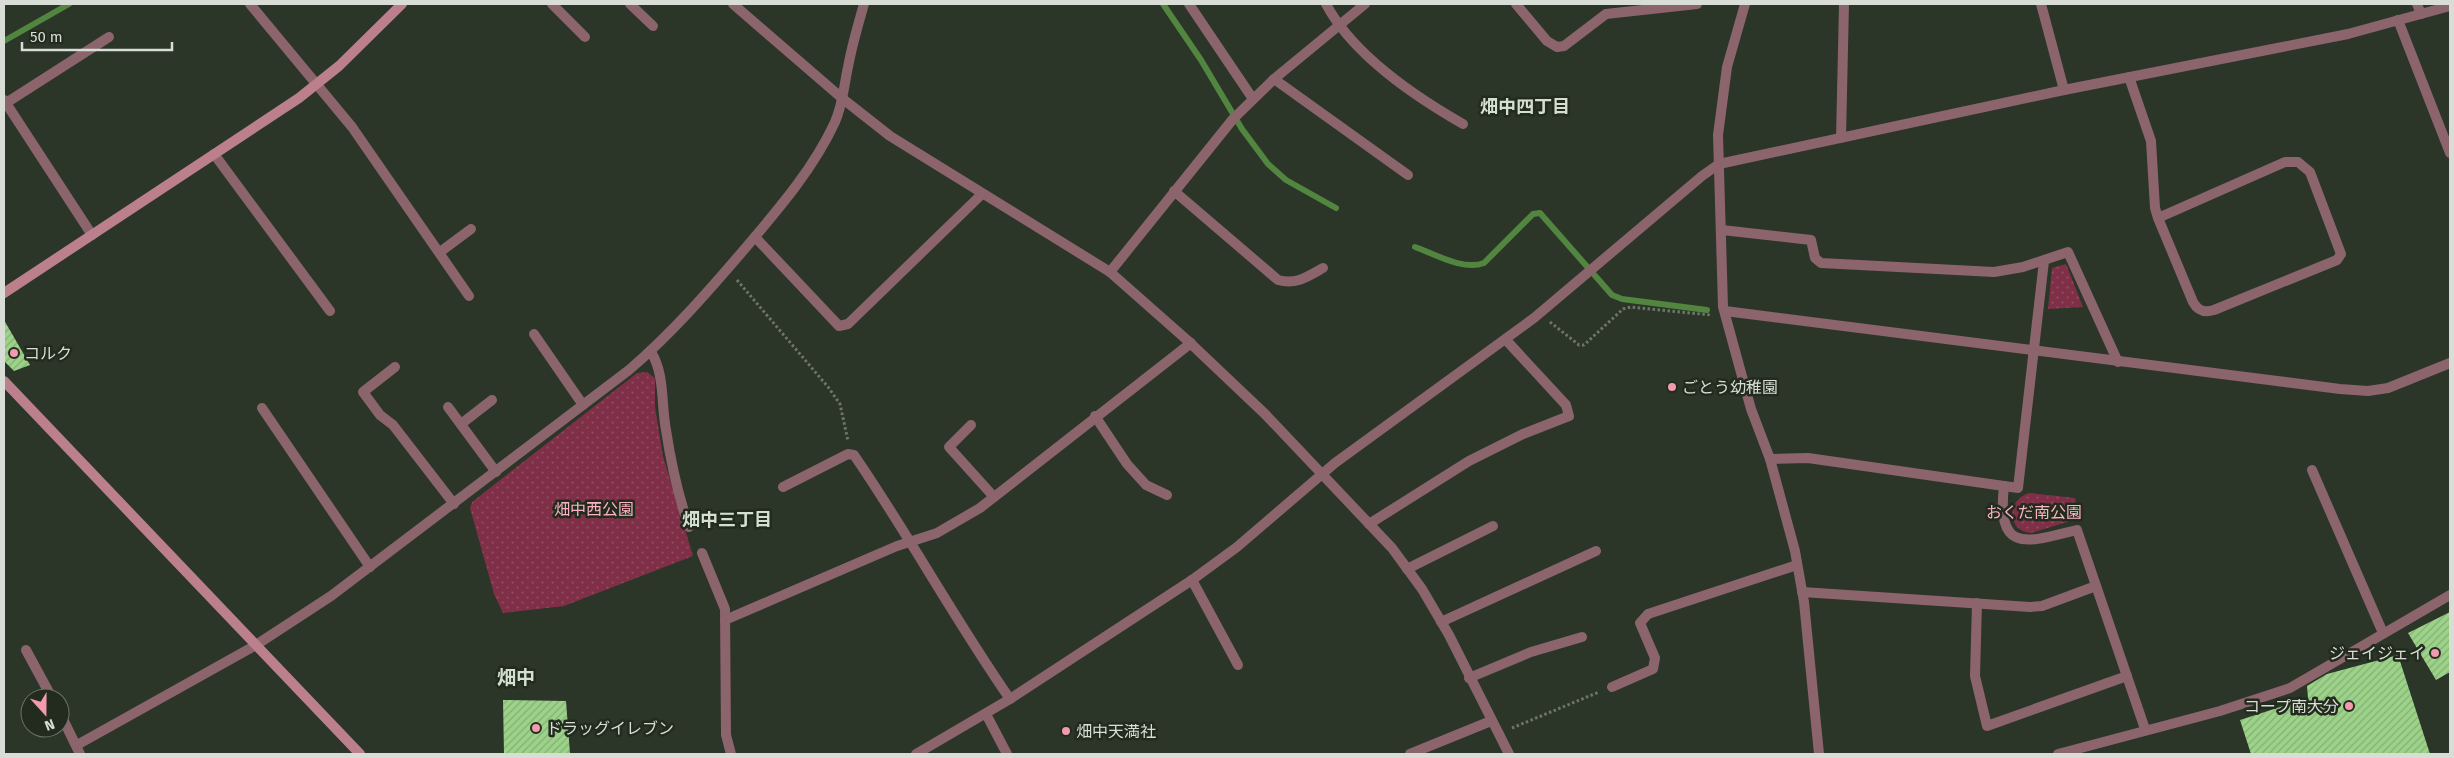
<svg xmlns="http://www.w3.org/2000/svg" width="2454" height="758" font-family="'Fira Sans','Noto Sans JP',sans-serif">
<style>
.park{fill:url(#park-dots)}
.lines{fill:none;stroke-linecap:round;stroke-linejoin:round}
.stream{stroke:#52853f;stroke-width:6}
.building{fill:url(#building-hatch)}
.path{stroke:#6e766b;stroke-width:3;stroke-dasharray:2.5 2.5;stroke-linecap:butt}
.lane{stroke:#8b646c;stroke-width:10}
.street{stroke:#8b646c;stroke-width:10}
.secondary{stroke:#bc7f8c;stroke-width:10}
.poi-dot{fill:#f29aae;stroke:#222b1e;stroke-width:2}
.labels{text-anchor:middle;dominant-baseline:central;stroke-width:5;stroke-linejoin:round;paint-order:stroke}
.poi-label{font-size:16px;fill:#d8ded5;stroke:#222b1e;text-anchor:start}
.park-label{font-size:16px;fill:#fbb2c2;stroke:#222b1e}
.neighbourhood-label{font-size:18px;font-weight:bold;fill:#d3dfcf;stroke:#222b1e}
.quarter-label{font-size:19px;font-weight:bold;fill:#d3dfcf;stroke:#222b1e}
</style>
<defs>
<pattern id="park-dots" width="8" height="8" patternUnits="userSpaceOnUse" patternTransform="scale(1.25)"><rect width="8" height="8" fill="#7f2f47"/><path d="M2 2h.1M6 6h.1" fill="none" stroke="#904d61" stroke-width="1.8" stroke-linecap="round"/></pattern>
<pattern id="building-hatch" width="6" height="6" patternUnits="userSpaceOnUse" patternTransform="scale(1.25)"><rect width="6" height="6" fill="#9cd389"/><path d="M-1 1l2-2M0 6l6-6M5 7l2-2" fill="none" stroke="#85af77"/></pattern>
</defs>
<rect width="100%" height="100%" fill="#2b3528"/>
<g class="park">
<polygon points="2066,264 2083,307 2048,309 2052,268"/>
<polygon points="647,372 655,378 655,407 663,456 693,556 564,606 503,613 494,594 470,508 472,502 637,373"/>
<path d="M2029 493 2075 498 2080 518 2031 533C2006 531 2007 499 2029 493Z"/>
</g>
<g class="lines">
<g class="stream">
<polyline points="1163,4 1201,60 1242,129 1268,164 1286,180 1336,208"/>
<polyline points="4,41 69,4"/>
<path d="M1415 247C1435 254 1463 271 1484 263L1533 214 1540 213 1612 295 1622 299 1707 310"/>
</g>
</g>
<g class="building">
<polygon points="4,320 30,365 14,371 4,361"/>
<polygon points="2450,612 2450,672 2436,680 2408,633"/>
<polygon points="2398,655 2430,754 2251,754 2240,720 2308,698 2307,686 2327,674"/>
<polygon points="503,700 566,701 570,754 504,754"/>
</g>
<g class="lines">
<g class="path">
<polyline points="737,280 828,387 840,404 848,441"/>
<polyline points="1550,322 1579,345 1584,345 1623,309 1631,307 1711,315"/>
<polyline points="1512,728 1599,692"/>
</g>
<g class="lane">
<polyline points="552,4 585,37"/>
<polyline points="630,4 653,26"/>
<polyline points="1189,4 1253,99"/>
<path d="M1326 4C1353 55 1414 96 1463 124"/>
<polyline points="1516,4 1547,41 1557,47 1564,46 1606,14 1697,4"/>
<polyline points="1274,79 1408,175"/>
<polyline points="6,103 109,37"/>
<polyline points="1841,138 1844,4"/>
<polyline points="214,154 330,311"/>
<path d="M1174 191 1278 280C1296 285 1307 277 1323 268"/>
<polyline points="534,334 583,405"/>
<path d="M651 352C665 374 661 404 666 430 671 463 678 495 689 527"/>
<polyline points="395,367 363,392 380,415 393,425 454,504"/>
<polyline points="448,407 496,472"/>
<polyline points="262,408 370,567"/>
<polyline points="461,424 492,400"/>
<polyline points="1407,569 1493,526"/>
<polyline points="1441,622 1596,551"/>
<polyline points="1469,678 1531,652 1582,637"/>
</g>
<g class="street">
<polyline points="250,4 352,127 469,296"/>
<polyline points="733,4 843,99 890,136 1110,272 1187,340 1265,414 1392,548 1422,589 1449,635 1509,754"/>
<polyline points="1745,4 1727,67 1718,135 1723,307 1751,409 1770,459 1795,551 1804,602 1819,754"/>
<polyline points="2041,4 2064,90"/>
<polyline points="2417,4 2421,14"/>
<polyline points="2398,20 2450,153"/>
<path d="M2129 77 2151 141 2155 208 2158 218 2193 302C2198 311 2204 313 2214 310L2337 260 2341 254 2310 172 2298 162H2285L2158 218"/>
<polyline points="4,100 92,235"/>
<polyline points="1722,230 1811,240 1815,258 1821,263 1994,272 2023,267 2068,252 2118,362"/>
<polyline points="755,237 839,326 848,324 982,194"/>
<polyline points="440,252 471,229"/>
<polyline points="1110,272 1233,119 1274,79 1365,4"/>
<polyline points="1725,311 2340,389 2368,391 2388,388 2450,363"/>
<polyline points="1095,416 1127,464 1146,485 1167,495"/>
<polyline points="971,425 949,447 994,497"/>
<polyline points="1770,459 1808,458 2018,488 2044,261"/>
<polyline points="2312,470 2383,633"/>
<path d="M2004 486C1996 555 2028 542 2077 530L2145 729"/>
<path d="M783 487 848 454 854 455C909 535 955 620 1010 699"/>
<polyline points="1369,524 1469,461 1523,434 1569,416 1566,405 1506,340"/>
<polyline points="702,553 725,609 726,735 731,754"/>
<polyline points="1192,580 1238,665"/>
<polyline points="1802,592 2030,607 2042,606 2096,586"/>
<polyline points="1977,603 1975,676 1987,726 2127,676"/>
<polyline points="725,620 897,546 937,533 980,508 1191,343"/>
<polyline points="26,650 52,698"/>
<polyline points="1612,687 1653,669 1655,658 1640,623 1648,614 1797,565"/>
<polyline points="60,713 80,754"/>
<polyline points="986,714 1007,754"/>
<path d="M77 745 256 645 331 596 629 370C671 334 706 294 742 252 776 212 813 170 835 122 843 104 844 85 848 67 852 45 858 25 864 4"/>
<polyline points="916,754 1010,699 1192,580 1237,547 1335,463 1534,318 1702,176 1719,164 2064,90 2348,34 2450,6"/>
<polyline points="1410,754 1491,721"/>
<polyline points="2058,754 2220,711 2290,688 2450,595"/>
</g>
<g class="secondary">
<polyline points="4,293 299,98 339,66 402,4"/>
<polyline points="4,381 360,754"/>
</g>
</g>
<g class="poi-dot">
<circle cx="14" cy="353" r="5"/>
<circle cx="1672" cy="387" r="5"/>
<circle cx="2435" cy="653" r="5"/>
<circle cx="2349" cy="706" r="5"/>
<circle cx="536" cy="728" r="5"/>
<circle cx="1066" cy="731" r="5"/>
</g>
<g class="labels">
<g class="poi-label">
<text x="24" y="353">コルク</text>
<text x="1682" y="387">ごとう幼稚園</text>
<text x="2425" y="653" text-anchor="end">ジェイジェイ</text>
<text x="2339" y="706" text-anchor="end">コープ南大分</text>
<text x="546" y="728">ドラッグイレブン</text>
<text x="1076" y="731">畑中天満社</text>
</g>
<g class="park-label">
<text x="594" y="509">畑中西公園</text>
<text x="2034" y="512">おくだ南公園</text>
</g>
<g class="neighbourhood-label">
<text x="1525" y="107">畑中四丁目</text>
<text x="727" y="520">畑中三丁目</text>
</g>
<g class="quarter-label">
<text x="516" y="677">畑中</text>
</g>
</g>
<rect width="2454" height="758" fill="none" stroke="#d8ded5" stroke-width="10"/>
<g transform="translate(45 713) rotate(159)"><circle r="24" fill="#222b1e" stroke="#6b7367"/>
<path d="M0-4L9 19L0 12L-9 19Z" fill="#f29aae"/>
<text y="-8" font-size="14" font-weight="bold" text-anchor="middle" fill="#d8ded5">N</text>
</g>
<path d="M22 42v8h150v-8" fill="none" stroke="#d8ded5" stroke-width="2.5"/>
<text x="30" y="42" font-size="15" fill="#d8ded5" stroke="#222b1e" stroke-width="4" paint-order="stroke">50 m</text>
</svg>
